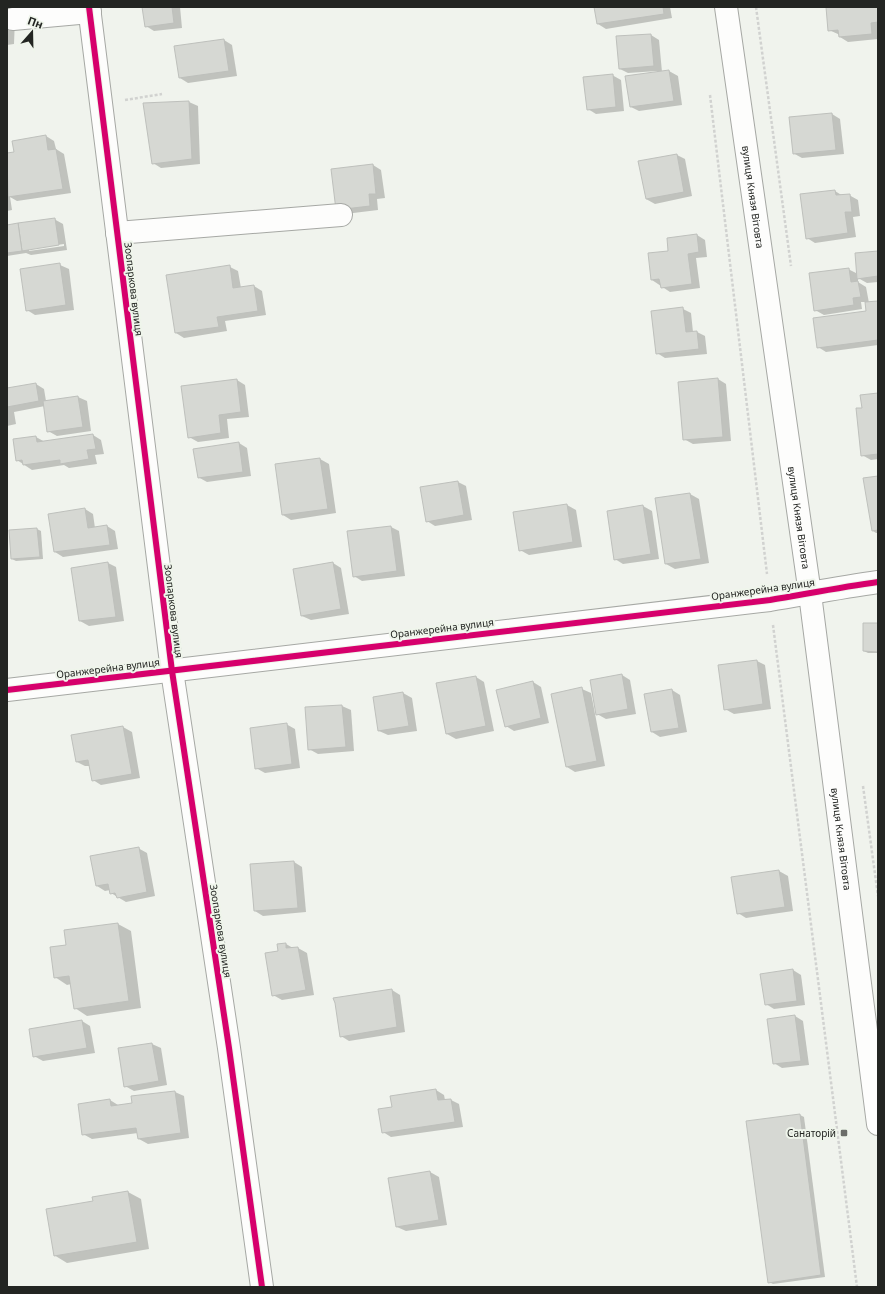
<svg xmlns="http://www.w3.org/2000/svg" width="885" height="1294" font-family="'Noto Sans',sans-serif">
<style>
.shadow{fill:#0003;fill-rule:evenodd}
.building{fill:#d6d8d3;stroke:#bec0bc}
.lines{fill:none;stroke-linecap:round;stroke-linejoin:round}
.minor-casing{stroke:#a6a8a4;stroke-width:24}
.major-casing{stroke:#a6a8a4;stroke-width:24}
.path{stroke:#d1d2d0;stroke-width:2.5;stroke-dasharray:3 2;stroke-linecap:butt}
.minor{stroke:#fdfdfc;stroke-width:22}
.major{stroke:#fdfdfc;stroke-width:22}
.cycleway-casing{stroke:#eff5eb;stroke-width:8}
.cycleway{stroke:#d6006c;stroke-width:6}
.poi-dot{fill:#6b6d69;stroke:#eff5eb;stroke-width:1.5}
.labels{text-anchor:middle;dominant-baseline:central;stroke-width:4;stroke-linejoin:round;paint-order:stroke}
.street-label{font-size:10px;fill:#232522;stroke:#eff5eb}
.poi-label{font-size:10px;fill:#232522;stroke:#eff5eb;text-anchor:end}
</style>
<rect width="100%" height="100%" fill="#f0f3ed"/>
<g class="shadow">
<polygon points="143,7 180,7 182,28 154,31 146,26"/>
<polygon points="595,7 670,7 672,18 606,29 598,24"/>
<polygon points="827,7 878,7 878,39 848,42 840,37 840,35 829,30"/>
<polygon points="7,14 15,18 14,44 7,45"/>
<polygon points="651,35 659,40 662,72 669,71 678,76 682,105 639,111 631,107 657,73 657,71 628,73 620,69"/>
<polygon points="224,40 232,45 237,76 188,83 180,78"/>
<polygon points="612,75 621,80 624,111 596,114 588,109"/>
<polygon points="189,102 198,106 200,164 161,168 153,163 144,104"/>
<polygon points="832,114 840,119 844,154 802,158 793,153"/>
<polygon points="46,136 54,141 56,149 64,154 71,193 17,201 10,197 12,210 7,211 7,154 15,153"/>
<polygon points="677,155 685,159 692,196 655,204 646,199"/>
<polygon points="373,165 381,170 385,198 377,199 378,210 345,214"/>
<polygon points="835,191 843,196 849,195 858,200 860,216 853,217 856,237 815,243 807,238"/>
<path d="M54 219 63 224 67 250 31 255 26 253 7 256V226ZM64 244V246L29 251V249Z"/>
<polygon points="697,235 705,240 707,257 696,258 700,288 670,292 652,280 670,252"/>
<polygon points="878,252 878,282 867,283 858,278 858,282 866,287 869,303 878,302 878,345 826,352 818,347 867,312 866,302 861,302 862,309 824,315 815,310 848,269 858,274"/>
<polygon points="60,265 69,269 74,310 35,315 27,310"/>
<polygon points="230,267 238,271 241,288 254,286 262,291 266,315 225,321 227,331 184,338 176,333"/>
<polygon points="683,309 691,313 693,332 697,332 705,336 707,354 665,358 657,353"/>
<polygon points="718,379 726,384 731,441 693,444 684,439"/>
<polygon points="237,380 245,385 249,417 227,419 229,438 198,442 189,437"/>
<polygon points="36,384 44,389 46,401 78,397 87,401 91,431 57,436 48,431 45,406 14,412 16,424 7,426 7,389"/>
<polygon points="878,395 878,459 871,460 862,455 863,408"/>
<polygon points="93,435 101,440 104,454 95,455 97,464 69,468 64,465 32,470 17,460 14,440 36,437 45,442"/>
<polygon points="239,443 247,448 251,476 207,482 198,477"/>
<polygon points="320,459 329,464 336,513 291,520 283,515 276,465"/>
<polygon points="878,477 878,533 876,533 873,531"/>
<polygon points="458,482 466,486 472,520 435,526 427,521"/>
<polygon points="690,494 699,499 709,563 675,569 666,564 656,499"/>
<polygon points="567,505 576,510 582,547 529,555 520,550 514,513"/>
<polygon points="643,506 652,511 659,559 623,564 615,559"/>
<polygon points="85,509 93,514 95,528 107,526 115,531 118,549 63,557 55,552"/>
<polygon points="391,527 399,531 405,576 362,581 354,576"/>
<polygon points="37,529 41,531 43,559 16,561 12,559"/>
<polygon points="108,563 116,567 124,621 89,626 80,621"/>
<polygon points="333,563 341,568 349,614 311,620 302,616"/>
<polygon points="878,624 878,653 868,653 864,651"/>
<polygon points="757,661 765,665 771,709 734,714 725,709"/>
<polygon points="622,675 630,680 636,714 606,719 597,714"/>
<polygon points="476,677 484,682 494,731 456,739 447,734 437,684"/>
<polygon points="533,682 541,687 549,723 514,731 506,726"/>
<polygon points="582,689 591,693 605,766 575,772 567,767"/>
<polygon points="672,690 680,695 687,732 660,737 652,732"/>
<polygon points="403,693 412,698 417,731 388,735 379,731 374,698"/>
<polygon points="342,706 351,710 354,751 318,754 309,749 306,708"/>
<polygon points="286,724 295,729 300,768 265,773 256,768"/>
<polygon points="123,727 132,732 140,778 101,785 93,780 90,766 85,766 77,762 72,736"/>
<polygon points="138,848 147,853 155,896 126,902 111,893 110,890 105,891 97,886"/>
<polygon points="294,862 302,867 306,912 263,916 255,911"/>
<polygon points="779,871 788,876 793,911 746,918 738,913"/>
<polygon points="118,924 131,931 141,1008 87,1016 75,1008 71,984 67,985 55,977 67,946"/>
<polygon points="286,944 293,948 298,948 307,953 314,995 282,1000 273,995 279,951"/>
<polygon points="793,970 801,975 805,1005 774,1009 766,1004"/>
<polygon points="392,990 400,995 405,1032 349,1041 341,1036"/>
<polygon points="795,1016 803,1021 809,1065 782,1068 774,1063"/>
<polygon points="82,1021 90,1026 95,1053 43,1061 34,1056"/>
<polygon points="152,1044 161,1048 167,1085 134,1091 125,1086 120,1049"/>
<polygon points="436,1090 444,1095 445,1100 451,1100 459,1104 463,1127 391,1137 383,1132 393,1108"/>
<polygon points="175,1092 184,1096 189,1138 148,1144 139,1139 138,1133 92,1139 83,1134 110,1100 118,1105 133,1104"/>
<polygon points="800,1115 804,1117 825,1277 773,1284 769,1282"/>
<polygon points="430,1172 439,1177 447,1225 406,1231 397,1227 389,1179"/>
<polygon points="128,1192 141,1199 149,1249 67,1263 54,1255 94,1201"/>
</g>
<g class="building">
<polygon points="142,7 172,7 174,23 145,27"/>
<polygon points="594,7 663,7 664,14 597,24"/>
<polygon points="826,7 878,7 878,22 871,23 872,34 839,37 838,30 828,31"/>
<polygon points="651,34 654,66 619,69 616,36"/>
<polygon points="224,39 229,71 179,78 174,46"/>
<polygon points="669,70 674,101 630,107 625,76"/>
<polygon points="613,74 616,107 587,110 583,77"/>
<polygon points="189,101 192,159 152,164 143,103"/>
<polygon points="832,113 836,150 793,154 789,117"/>
<polygon points="46,135 48,150 56,149 63,189 8,197 7,153 14,152 12,141"/>
<polygon points="677,154 684,192 646,199 638,161"/>
<polygon points="373,164 376,194 369,194 370,206 336,210 331,169"/>
<polygon points="835,190 836,195 850,194 852,212 845,212 848,233 806,239 800,194"/>
<polygon points="55,218 59,245 22,251 18,223"/>
<polygon points="18,223 22,251 7,253 7,225"/>
<polygon points="697,234 699,252 688,254 692,284 661,288 659,279 651,280 648,253 668,251 667,238"/>
<polygon points="878,251 878,276 857,279 855,253"/>
<polygon points="60,263 66,305 26,311 20,269"/>
<polygon points="230,265 233,288 254,285 258,311 217,317 219,327 175,333 166,275"/>
<polygon points="849,268 851,282 858,281 861,297 853,298 854,305 814,311 809,273"/>
<polygon points="878,301 878,340 817,348 813,318 866,311 865,302"/>
<polygon points="683,307 686,332 697,331 699,349 656,354 651,311"/>
<polygon points="718,378 723,437 683,440 678,382"/>
<polygon points="237,379 241,412 219,415 221,433 188,438 181,386"/>
<polygon points="36,383 39,401 7,407 7,388"/>
<polygon points="878,393 878,454 861,456 856,408 862,408 860,395"/>
<polygon points="78,396 83,427 47,432 43,401"/>
<polygon points="93,434 96,449 87,450 89,459 60,464 60,460 23,465 22,460 16,461 13,439 36,436 37,442"/>
<polygon points="239,442 243,472 198,478 193,449"/>
<polygon points="320,458 328,509 282,515 275,464"/>
<polygon points="878,476 878,530 872,531 863,478"/>
<polygon points="458,481 464,515 426,522 420,487"/>
<polygon points="690,493 701,559 665,564 655,498"/>
<polygon points="567,504 573,542 519,551 513,512"/>
<polygon points="643,505 651,554 614,560 607,511"/>
<polygon points="85,508 88,528 107,525 110,545 54,552 48,514"/>
<polygon points="391,526 397,571 353,577 347,531"/>
<polygon points="37,528 40,557 11,559 9,530"/>
<polygon points="108,562 116,617 79,621 71,568"/>
<polygon points="333,562 341,609 301,616 293,569"/>
<polygon points="863,623 878,623 878,652 863,651"/>
<polygon points="757,660 763,704 724,710 718,665"/>
<polygon points="622,674 628,709 596,715 590,680"/>
<polygon points="476,676 486,726 446,734 436,683"/>
<polygon points="533,681 541,718 505,727 496,690"/>
<polygon points="582,687 597,761 566,767 551,694"/>
<polygon points="672,689 679,728 651,732 644,694"/>
<polygon points="403,692 409,726 378,731 373,697"/>
<polygon points="342,705 346,747 308,750 305,707"/>
<polygon points="287,723 292,764 255,769 250,728"/>
<polygon points="123,726 132,774 92,781 88,760 76,762 71,735"/>
<polygon points="139,847 147,892 117,898 115,893 110,894 108,884 96,886 90,856"/>
<polygon points="294,861 298,908 254,911 250,864"/>
<polygon points="779,870 785,907 737,914 731,877"/>
<polygon points="118,923 129,1001 74,1009 69,976 54,978 50,947 66,945 64,930"/>
<polygon points="286,943 286,948 298,947 306,990 272,996 265,953 278,951 277,944"/>
<polygon points="793,969 797,1001 765,1005 760,974"/>
<polygon points="392,989 397,1027 340,1037 335,1003 333,998"/>
<polygon points="795,1015 801,1061 773,1064 767,1019"/>
<polygon points="82,1020 87,1048 33,1057 29,1029"/>
<polygon points="152,1043 159,1081 124,1087 118,1048"/>
<polygon points="436,1089 438,1100 451,1099 455,1122 382,1133 378,1109 392,1107 390,1096"/>
<polygon points="175,1091 181,1133 138,1139 136,1128 82,1135 78,1104 110,1099 111,1106 132,1103 131,1096"/>
<polygon points="800,1114 821,1275 768,1283 746,1121"/>
<polygon points="430,1171 439,1220 396,1227 388,1178"/>
<polygon points="128,1191 137,1242 54,1256 46,1209 93,1201 92,1197"/>
</g>
<g class="lines">
<defs>
<g id="minor">
<polyline points="89,7 172,671 229,1048 262,1287"/>
<polyline points="13,19 90,12"/>
<polyline points="117,233 341,215"/>
<path d="M7 690 770 600C806 594 842 587 878 582"/>
</g>
<g id="major">
<path id="s1" d="M726 7 810 594 878 1124"/>
</g>
</defs>
<use href="#minor" class="minor-casing"/>
<use href="#major" class="major-casing"/>
<g class="path">
<polyline points="756,7 791,266"/>
<polyline points="710,95 767,574"/>
<polyline points="125,100 162,94"/>
<polyline points="773,625 857,1287"/>
<polyline points="863,786 878,896"/>
</g>
<use href="#minor" class="minor"/>
<use href="#major" class="major"/>
<defs>
<g id="cycleway">
<polyline points="89,7 172,671 229,1048 262,1287"/>
<path d="M7 690 770 600C806 594 842 587 878 582"/>
</g>
</defs>
<use href="#cycleway" class="cycleway-casing"/>
<use href="#cycleway" class="cycleway"/>
</g>
<rect class="poi-dot" x="840" y="1129" width="8" height="8" rx="2"/>
<g class="labels">
<g class="street-label">
<text stroke="none"><textPath href="#s1" startOffset="192">вулиця Князя Вітовта</textPath></text>
<text transform="translate(134 289) rotate(83)">Зоопаркова вулиця</text>
<text stroke="none"><textPath href="#s1" startOffset="516">вулиця Князя Вітовта</textPath></text>
<text transform="translate(763 589) rotate(-8)">Оранжерейна вулиця</text>
<text transform="translate(174 611) rotate(83)">Зоопаркова вулиця</text>
<text transform="translate(442 628) rotate(-7)">Оранжерейна вулиця</text>
<text transform="translate(108 668) rotate(-7)">Оранжерейна вулиця</text>
<text stroke="none"><textPath href="#s1" startOffset="840">вулиця Князя Вітовта</textPath></text>
<text transform="translate(221 931) rotate(81)">Зоопаркова вулиця</text>
</g>
<g class="poi-label">
<text x="836" y="1133">Санаторій</text>
</g>
</g>
<rect width="885" height="1294" fill="none" stroke="#232522" stroke-width="16"/>
<g transform="translate(32 32) rotate(20)" stroke="#eff5eb" stroke-width="3" paint-order="stroke">
<path d="M0-3L7 15L0 10L-7 15Z" fill="#232522"/>
<text y="-6" font-size="11" font-weight="bold" text-anchor="middle" fill="#232522">Пн</text>
</g>
</svg>
